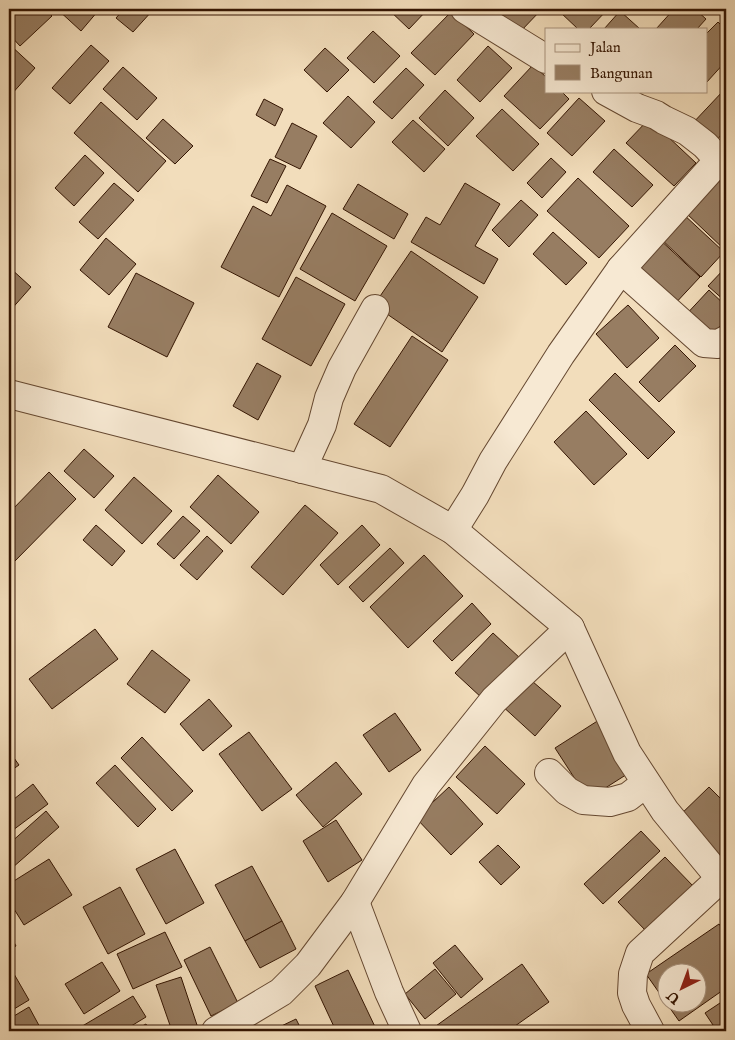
<svg xmlns="http://www.w3.org/2000/svg" width="735" height="1040" font-family="'IM FELL English',serif">
<style>
.building{fill:#977d62;stroke:#341502;fill-rule:evenodd}
.lines{fill:none;stroke-linecap:round;stroke-linejoin:round}
.minor-casing{stroke:#644730;stroke-width:30}
.minor{stroke:#f7e9d3;stroke-width:28}
</style>
<rect width="100%" height="100%" fill="#f2ddbb"/>
<filter id="stains"><feTurbulence type="fractalNoise" baseFrequency=".004" numOctaves="4"/><feColorMatrix values="0 0 0 0 .2 0 0 0 0 .09 0 0 0 0 .02 0 0 0 .5 -.17"/></filter>
<radialGradient id="worn" r=".72"><stop offset=".6" stop-color="#630" stop-opacity="0"/><stop offset="1" stop-color="#630" stop-opacity=".3"/></radialGradient>
<g class="building">
<polygon points="9,9 45,9 52,16 20,46 9,34"/>
<polygon points="57,9 96,9 98,11 81,31"/>
<polygon points="124,9 149,9 152,11 133,32 116,18"/>
<polygon points="388,9 428,9 409,29"/>
<polygon points="503,9 542,9 519,33 499,14"/>
<polygon points="563,9 608,9 589,29 578,29 560,12"/>
<polygon points="674,9 695,9 706,19 697,29 656,29"/>
<polygon points="715,9 726,9 726,19"/>
<polygon points="620,11 640,29 604,29"/>
<polygon points="451,12 474,34 435,75 411,53"/>
<polygon points="718,22 726,30 726,61 706,83 706,34"/>
<polygon points="373,31 400,56 374,83 347,58"/>
<polygon points="9,44 35,68 10,96 9,96"/>
<polygon points="91,45 109,61 70,104 52,88"/>
<polygon points="488,46 512,68 480,102 457,80"/>
<polygon points="325,48 349,70 327,92 304,70"/>
<polygon points="533,65 546,77 546,91 561,91 569,99 540,129 504,96"/>
<polygon points="123,67 157,98 137,120 103,89"/>
<polygon points="406,68 424,85 392,119 373,102"/>
<polygon points="445,90 474,118 448,146 419,118"/>
<polygon points="724,90 726,92 726,130 712,145 691,125"/>
<polygon points="348,96 375,122 351,148 323,123"/>
<polygon points="579,98 605,121 572,156 547,133"/>
<polygon points="264,99 283,109 275,126 256,115"/>
<polygon points="101,102 166,161 138,192 74,133"/>
<polygon points="502,109 539,144 513,171 476,136"/>
<polygon points="163,119 193,146 175,164 146,138"/>
<polygon points="649,119 696,163 674,186 626,143"/>
<polygon points="413,120 445,149 424,172 392,142"/>
<polygon points="292,123 317,136 300,169 275,157"/>
<polygon points="614,149 653,185 632,207 593,172"/>
<polygon points="85,155 104,173 74,206 55,188"/>
<polygon points="551,158 566,172 542,198 527,183"/>
<polygon points="270,159 286,166 267,203 251,196"/>
<polygon points="726,171 726,251 686,213"/>
<polygon points="578,178 629,226 599,258 547,211"/>
<polygon points="114,183 134,200 98,239 79,222"/>
<polygon points="465,183 500,204 475,246 498,259 484,284 411,242 426,217 440,225"/>
<polygon points="358,184 408,214 394,239 343,209"/>
<polygon points="287,185 326,206 279,297 221,267 253,206 271,216"/>
<polygon points="521,200 538,215 509,247 492,230"/>
<polygon points="332,213 387,246 355,301 300,269"/>
<polygon points="682,213 724,252 701,277 659,237"/>
<polygon points="553,232 587,263 566,285 533,254"/>
<polygon points="656,236 700,277 672,307 628,266"/>
<polygon points="106,238 136,264 109,295 80,270"/>
<polygon points="411,251 478,297 442,352 374,305"/>
<polygon points="9,267 31,287 9,312"/>
<polygon points="726,267 726,302 708,286"/>
<polygon points="136,273 194,303 167,357 108,327"/>
<polygon points="296,277 345,304 311,366 262,339"/>
<polygon points="709,290 726,306 726,320 706,341 682,319"/>
<polygon points="628,305 659,338 627,368 596,334"/>
<polygon points="412,336 448,360 390,447 354,424"/>
<polygon points="675,345 696,366 659,402 639,382"/>
<polygon points="257,363 281,376 258,420 233,406"/>
<polygon points="615,373 675,432 648,459 589,400"/>
<polygon points="586,411 627,454 594,485 554,442"/>
<polygon points="84,449 114,476 94,498 64,471"/>
<polygon points="49,472 76,499 13,563 9,560 9,513"/>
<polygon points="218,475 259,512 231,544 190,507"/>
<polygon points="134,477 172,511 142,544 105,510"/>
<polygon points="305,505 338,533 283,595 251,567"/>
<polygon points="183,516 200,531 174,559 157,544"/>
<polygon points="96,525 125,551 112,566 83,540"/>
<polygon points="362,525 380,545 338,585 320,565"/>
<polygon points="207,536 223,551 197,580 180,565"/>
<polygon points="390,548 404,563 363,602 349,587"/>
<polygon points="424,555 463,596 408,648 370,607"/>
<polygon points="472,603 491,624 452,661 433,641"/>
<polygon points="95,629 118,659 52,709 29,679"/>
<polygon points="493,633 521,659 483,699 455,673"/>
<polygon points="152,650 190,680 165,713 127,684"/>
<polygon points="525,675 561,706 535,736 500,704"/>
<polygon points="209,699 232,726 203,751 180,724"/>
<polygon points="395,713 421,750 389,772 363,735"/>
<polygon points="599,720 632,771 588,799 555,748"/>
<polygon points="249,732 292,789 262,811 219,754"/>
<polygon points="142,737 193,791 172,811 121,758"/>
<polygon points="485,746 525,784 497,814 456,777"/>
<polygon points="9,751 19,765 9,772"/>
<polygon points="336,762 362,794 323,827 296,795"/>
<polygon points="115,765 156,809 138,827 96,783"/>
<polygon points="33,784 48,804 9,833 9,803"/>
<polygon points="449,787 483,824 451,855 416,818"/>
<polygon points="709,787 726,804 726,871 676,819"/>
<polygon points="46,811 59,827 12,868 9,864 9,844"/>
<polygon points="336,820 362,860 328,882 303,841"/>
<polygon points="641,831 660,851 603,904 584,884"/>
<polygon points="498,845 520,867 501,885 479,862"/>
<polygon points="175,849 204,903 166,924 136,869"/>
<polygon points="665,857 694,887 647,932 618,902"/>
<polygon points="49,859 72,895 24,925 9,901 9,884"/>
<polygon points="252,866 282,921 245,941 215,885"/>
<polygon points="120,887 145,934 108,954 83,907"/>
<polygon points="282,921 296,949 260,968 245,941"/>
<path d="M719 924 726 933V988L679 1021 646 974ZM668 972H698V1002H668Z"/>
<polygon points="165,932 182,967 133,989 117,954"/>
<polygon points="9,933 16,946 9,950"/>
<polygon points="455,945 483,979 461,998 433,963"/>
<polygon points="210,947 238,1003 211,1016 184,960"/>
<polygon points="102,962 120,991 84,1014 65,984"/>
<polygon points="522,964 549,1002 508,1031 429,1031"/>
<polygon points="10,967 29,1000 9,1012 9,968"/>
<polygon points="435,969 456,994 425,1019 405,994"/>
<polygon points="348,970 377,1031 336,1031 315,986"/>
<polygon points="181,977 199,1031 172,1031 156,985"/>
<polygon points="133,996 146,1017 123,1031 82,1031 79,1028"/>
<polygon points="726,999 726,1031 717,1031 705,1013"/>
<polygon points="29,1007 42,1031 9,1031 9,1019"/>
<polygon points="296,1019 302,1031 271,1031"/>
<polygon points="146,1024 150,1031 133,1031"/>
</g>
<g class="lines">
<defs>
<g id="minor">
<polyline points="465,9 546,59"/>
<polyline points="606,91 637,108 656,115 664,120 687,131 705,145 719,160 726,165"/>
<polyline points="621,269 704,343 718,344 726,340"/>
<polyline points="9,394 381,489 453,530 570,628 627,753 665,811 726,885"/>
<polyline points="302,469 322,425 329,398 342,368 375,309"/>
<polyline points="453,530 475,495 493,461 561,354 621,269 719,160"/>
<polyline points="549,773 567,791 583,800 610,802 628,797 646,783"/>
<polyline points="355,902 389,992 407,1031"/>
<polyline points="216,1031 281,992 308,965 355,902 426,785 494,700 570,628"/>
<polyline points="650,1031 636,1005 632,993 633,974 640,953 720,879"/>
</g>
</defs>
<use href="#minor" class="minor-casing"/>
<use href="#minor" class="minor"/>
</g>
<rect width="735" height="1040" fill="none" stroke="#f2ddbb" stroke-width="30"/>
<rect x="10" y="10" width="715" height="1020" fill="none" stroke="#341502" stroke-width="2.5"/>
<rect x="15" y="15" width="705" height="1010" fill="none" stroke="#341502"/>
<rect x="545" y="28" width="162" height="65" fill="#f7e9d3" stroke="#a9947f"/>
<rect x="555" y="44" width="25" height="8" fill="#f7e9d3" stroke="#a9947f"/>
<text x="590" y="52" font-size="15" fill="#341502">Jalan</text>
<rect x="555" y="65" width="25" height="15" fill="#977d62" stroke="#a9947f"/>
<text x="590" y="78" font-size="15" fill="#341502">Bangunan</text>
<g transform="translate(682 988) rotate(222)"><circle r="24" fill="#f7e9d3" stroke="#a9947f"/>
<path d="M0-4L9 19L0 12L-9 19Z" fill="#8f2418"/>
<text y="-8" font-size="14" font-weight="bold" text-anchor="middle" fill="#341502">U</text>
</g>
<rect width="100%" height="100%" filter="url(#stains)"/>
<rect width="100%" height="100%" fill="url(#worn)"/>
</svg>
